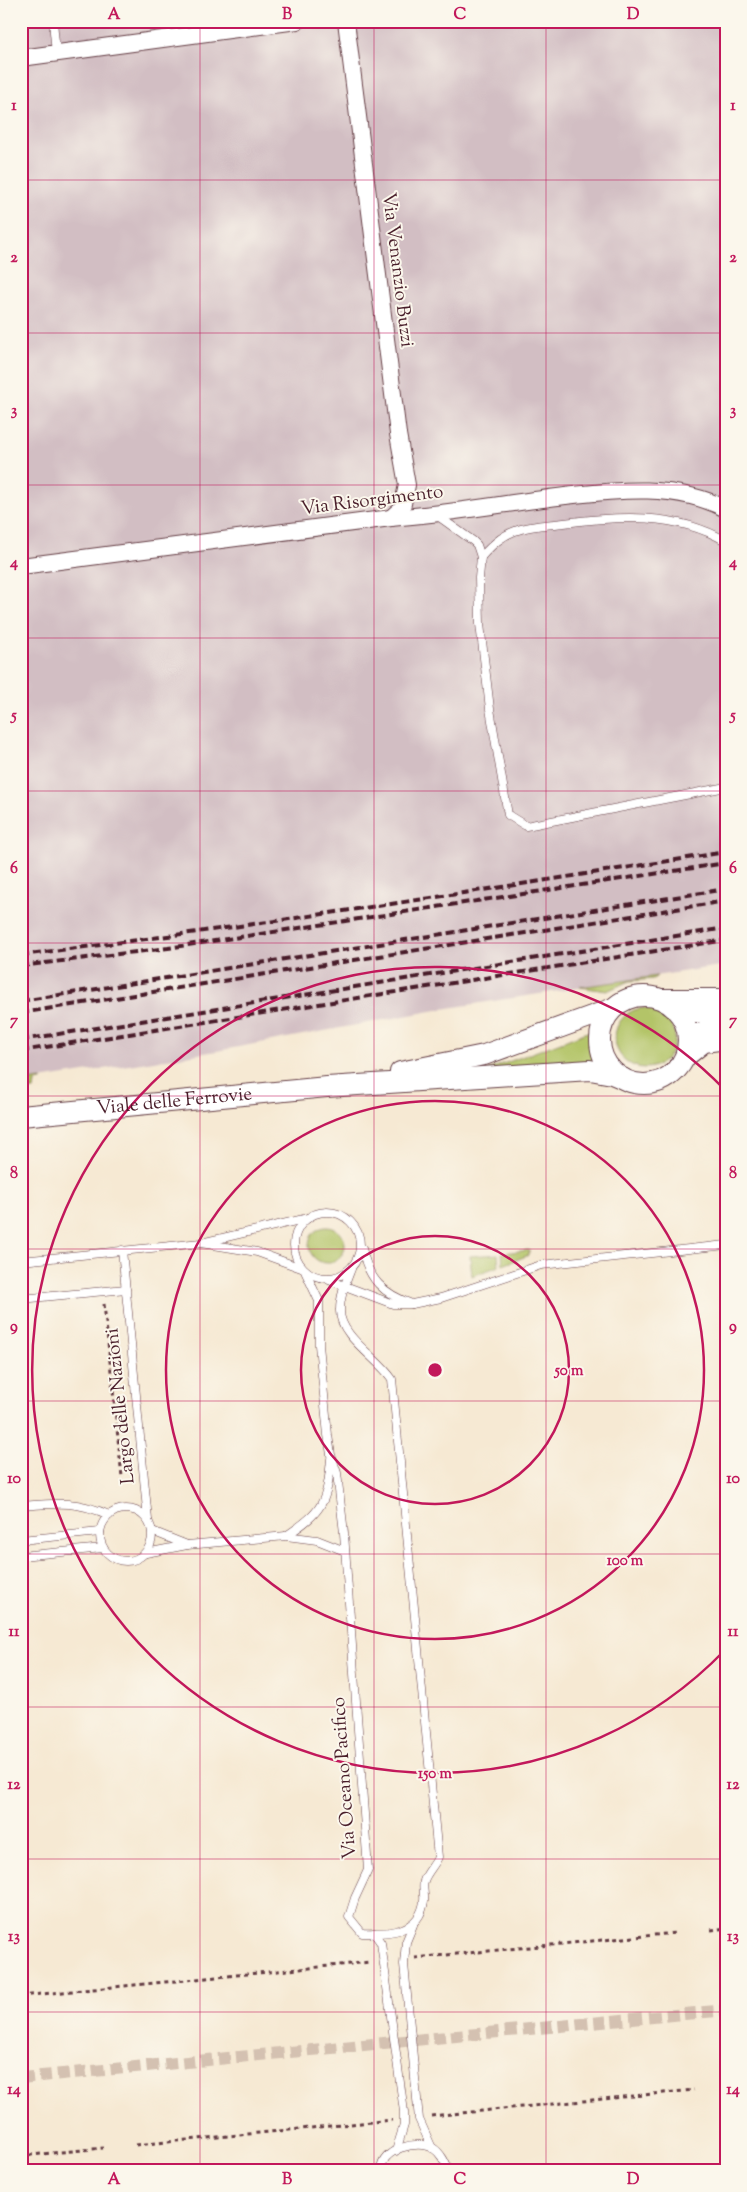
<svg xmlns="http://www.w3.org/2000/svg" width="747" height="2192" font-family="'Sorts Mill Goudy',serif">
<style>
.industrial{fill:#d2bec3}
.green{fill:#b3c467;stroke:#7e7249}
.lines{fill:none;stroke-linecap:round;stroke-linejoin:round}
.pedestrian-tunnel{stroke:#d4c1b1;stroke-width:12;stroke-dasharray:12 6;stroke-linecap:butt}
.service-casing{stroke:#643d44;stroke-width:9}
.minor-casing{stroke:#643d44;stroke-width:18}
.tertiary-casing{stroke:#643d44;stroke-width:22}
.path{stroke:#643d44;stroke-width:3;stroke-dasharray:4 4;stroke-linecap:butt}
.service{stroke:#fff;stroke-width:8}
.minor{stroke:#fff;stroke-width:16}
.tertiary{stroke:#fff;stroke-width:20}
.rail{stroke:#4a1f2b;stroke-width:4;stroke-dasharray:8 4;stroke-linecap:butt}
.grid{fill:none;stroke:#c2185b;stroke-width:1;stroke-opacity:0.55}
.ring{fill:none;stroke:#c2185b;stroke-width:2.5}
.labels{text-anchor:middle;dominant-baseline:central;stroke-width:4;stroke-linejoin:round;paint-order:stroke}
.street-label{font-size:19px;fill:#4a1f2b;stroke:#fbf7ec}
.centre{fill:#c2185b;stroke:#fbf7ec;stroke-width:2.5}
.ring-label{font-size:15px;text-anchor:middle;font-weight:bold;fill:#c2185b;stroke:#fbf7ec;stroke-width:4;stroke-linejoin:round;paint-order:stroke}
.neatline{fill:none;stroke:#c2185b;stroke-width:2}
.grid-label{font-size:16px;text-anchor:middle;font-weight:bold;fill:#c2185b}
</style>
<rect width="100%" height="100%" fill="#fbf7ec"/>
<filter id="ink" filterUnits="userSpaceOnUse"><feTurbulence type="fractalNoise" baseFrequency=".02" numOctaves="2"/><feDisplacementMap in="SourceGraphic" scale="10" xChannelSelector="R" yChannelSelector="G"/><feConvolveMatrix kernelMatrix="1 2 1 2 8 2 1 2 1" color-interpolation-filters="sRGB"/></filter>
<filter id="wash" filterUnits="userSpaceOnUse"><feTurbulence type="fractalNoise" baseFrequency=".0096" numOctaves="4" result="noise"/><feDisplacementMap in="SourceGraphic" scale="20" xChannelSelector="R" yChannelSelector="G"/><feGaussianBlur stdDeviation="1.12" result="paint"/><feColorMatrix in="noise" values="0 0 0 0 0 0 0 0 0 0 0 0 0 0 0 0 0 1.4 0 .05"/><feComposite in="paint" operator="in"/></filter>
<g filter="url(#wash)">
<rect width="100%" height="100%" fill="#f6e9d3"/>
<polygon class="industrial" points="21,21 726,21 726,965 442,1009 217,1051 21,1082"/>
<g class="green">
<polygon points="657,976 653,979 629,981 607,991 580,987"/>
<circle cx="645" cy="1038" r="30"/>
<polygon points="590,1031 589,1044 595,1064 482,1072"/>
<polygon points="42,1079 35,1083 34,1090 21,1091 21,1082"/>
<circle cx="327" cy="1245" r="18"/>
<polygon points="529,1250 529,1255 503,1265 502,1253"/>
<polygon points="498,1254 499,1266 472,1276 470,1256"/>
</g>
</g>
<g filter="url(#ink)">
<g class="lines">
<polyline class="pedestrian-tunnel" points="21,2078 726,2010"/>
<defs>
<g id="service">
<polyline points="53,21 56,54"/>
<polyline points="438,516 473,541 477,545 481,557 479,578 480,624 490,709 508,815 526,826 726,787"/>
<path d="M481 557C491 546 501 536 515 531 530 525 548 525 564 523 618 516 676 512 726 541"/>
<circle cx="327" cy="1245" r="33"/>
<path d="M201 1243 257 1252 304 1269 319 1301V1345L328 1435 331 1455 337 1473 344 1533 368 1870 355 1898 349 1917 362 1933C388 1934 420 1933 424 1901 425 1895 422 1887 424 1881 426 1873 435 1865 438 1857L392 1379C378 1358 339 1336 340 1310 340 1296 346 1282 351 1269"/>
<polyline points="122,1250 148,1520"/>
<polyline points="21,1261 201,1243 308,1218"/>
<path d="M329 1280 393 1304H412C383 1294 368 1279 362 1248"/>
<polyline points="21,1299 126,1289"/>
<polyline points="412,1304 441,1298 541,1265 726,1245"/>
<path d="M21 1506C56 1503 76 1500 109 1515"/>
<circle cx="126" cy="1535" r="26"/>
<polyline points="152,1531 187,1545"/>
<path d="M286 1536C323 1511 327 1503 331 1459"/>
<polyline points="21,1540 100,1532"/>
<polyline points="146,1553 187,1545 286,1536 317,1540 345,1551"/>
<polyline points="21,1556 103,1548"/>
<polyline points="413,1925 406,1942 404,1964 418,2109 419,2119 432,2148"/>
<polyline points="374,1933 381,1943 404,2112 404,2125 396,2151"/>
<path d="M381 2171C381 2149 417 2139 433 2148 441 2153 445 2162 449 2171"/>
</g>
<g id="minor">
<polyline points="346,21 398,434 407,485 402,508 391,518"/>
<polyline points="21,58 297,21"/>
<path d="M21 566 391 518C449 514 507 503 565 496 618 490 676 483 726 509"/>
<polyline points="673,1006 695,1014 726,1014"/>
<polyline points="688,1043 698,1031 726,1023"/>
</g>
<g id="tertiary">
<circle cx="644" cy="1040" r="44"/>
<polyline points="662,999 726,999"/>
<polyline points="685,1057 704,1042 726,1039"/>
<polyline points="400,1072 484,1055 614,1008"/>
<path id="s1" d="M21 1116 327 1087 590 1070 612 1074 624 1079"/>
</g>
</defs>
<use href="#service" class="service-casing"/>
<use href="#minor" class="minor-casing"/>
<use href="#tertiary" class="tertiary-casing"/>
<g class="path">
<polyline points="104,1304 122,1477"/>
<polyline points="711,1930 726,1928"/>
<polyline points="415,1958 676,1933"/>
<polyline points="21,1996 371,1962"/>
<polyline points="431,2116 694,2090"/>
<polyline points="136,2145 392,2120"/>
<polyline points="21,2156 103,2148"/>
</g>
<use href="#service" class="service"/>
<use href="#minor" class="minor"/>
<use href="#tertiary" class="tertiary"/>
<g class="rail">
<path d="M21 955C257 926 491 889 726 852"/>
<polyline points="21,966 168,948 726,863"/>
<polyline points="21,1001 726,889"/>
<polyline points="21,1013 726,901"/>
<polyline points="21,1040 726,928"/>
<polyline points="21,1051 726,940"/>
</g>
</g>
</g>
<path class="grid" d="M200 21V2171M374 21V2171M546 21V2171M21 180H726M21 333H726M21 485H726M21 638H726M21 791H726M21 943H726M21 1096H726M21 1249H726M21 1401H726M21 1554H726M21 1707H726M21 1859H726M21 2012H726"/>
<g class="ring">
<circle cx="435" cy="1370" r="134"/>
<circle cx="435" cy="1370" r="269"/>
<path d="M725 1650A403 403 0 1 1 725 1090"/>
</g>
<g class="labels">
<g class="street-label">
<text transform="translate(397 270) rotate(83)">Via Venanzio Buzzi</text>
<text transform="translate(372 501) rotate(-7)">Via Risorgimento</text>
<text stroke="none"><textPath href="#s1" startOffset="154">Viale delle Ferrovie</textPath></text>
<text transform="translate(121 1406) rotate(-96)">Largo delle Nazioni</text>
<text transform="translate(345 1778) rotate(-94)">Via Oceano Pacifico</text>
</g>
</g>
<circle cx="435" cy="1370" r="8" class="centre"/>
<g class="ring-label">
<text x="569" y="1375">50 m</text>
<text x="625" y="1565">100 m</text>
<text x="435" y="1778">150 m</text>
</g>
<rect width="747" height="2192" fill="none" stroke="#fbf7ec" stroke-width="55"/>
<rect x="28" y="28" width="692" height="2136" class="neatline"/>
<g class="grid-label">
<text x="114" y="19">A</text>
<text x="287" y="19">B</text>
<text x="460" y="19">C</text>
<text x="633" y="19">D</text>
<text x="14" y="110">1</text>
<text x="733" y="110">1</text>
<text x="14" y="262">2</text>
<text x="733" y="262">2</text>
<text x="14" y="415">3</text>
<text x="733" y="415">3</text>
<text x="14" y="567">4</text>
<text x="733" y="567">4</text>
<text x="14" y="720">5</text>
<text x="733" y="720">5</text>
<text x="14" y="873">6</text>
<text x="733" y="873">6</text>
<text x="14" y="1025">7</text>
<text x="733" y="1025">7</text>
<text x="14" y="1178">8</text>
<text x="733" y="1178">8</text>
<text x="14" y="1331">9</text>
<text x="733" y="1331">9</text>
<text x="14" y="1483">10</text>
<text x="733" y="1483">10</text>
<text x="14" y="1636">11</text>
<text x="733" y="1636">11</text>
<text x="14" y="1789">12</text>
<text x="733" y="1789">12</text>
<text x="14" y="1941">13</text>
<text x="733" y="1941">13</text>
<text x="14" y="2094">14</text>
<text x="733" y="2094">14</text>
<text x="114" y="2184">A</text>
<text x="287" y="2184">B</text>
<text x="460" y="2184">C</text>
<text x="633" y="2184">D</text>
</g>
</svg>
